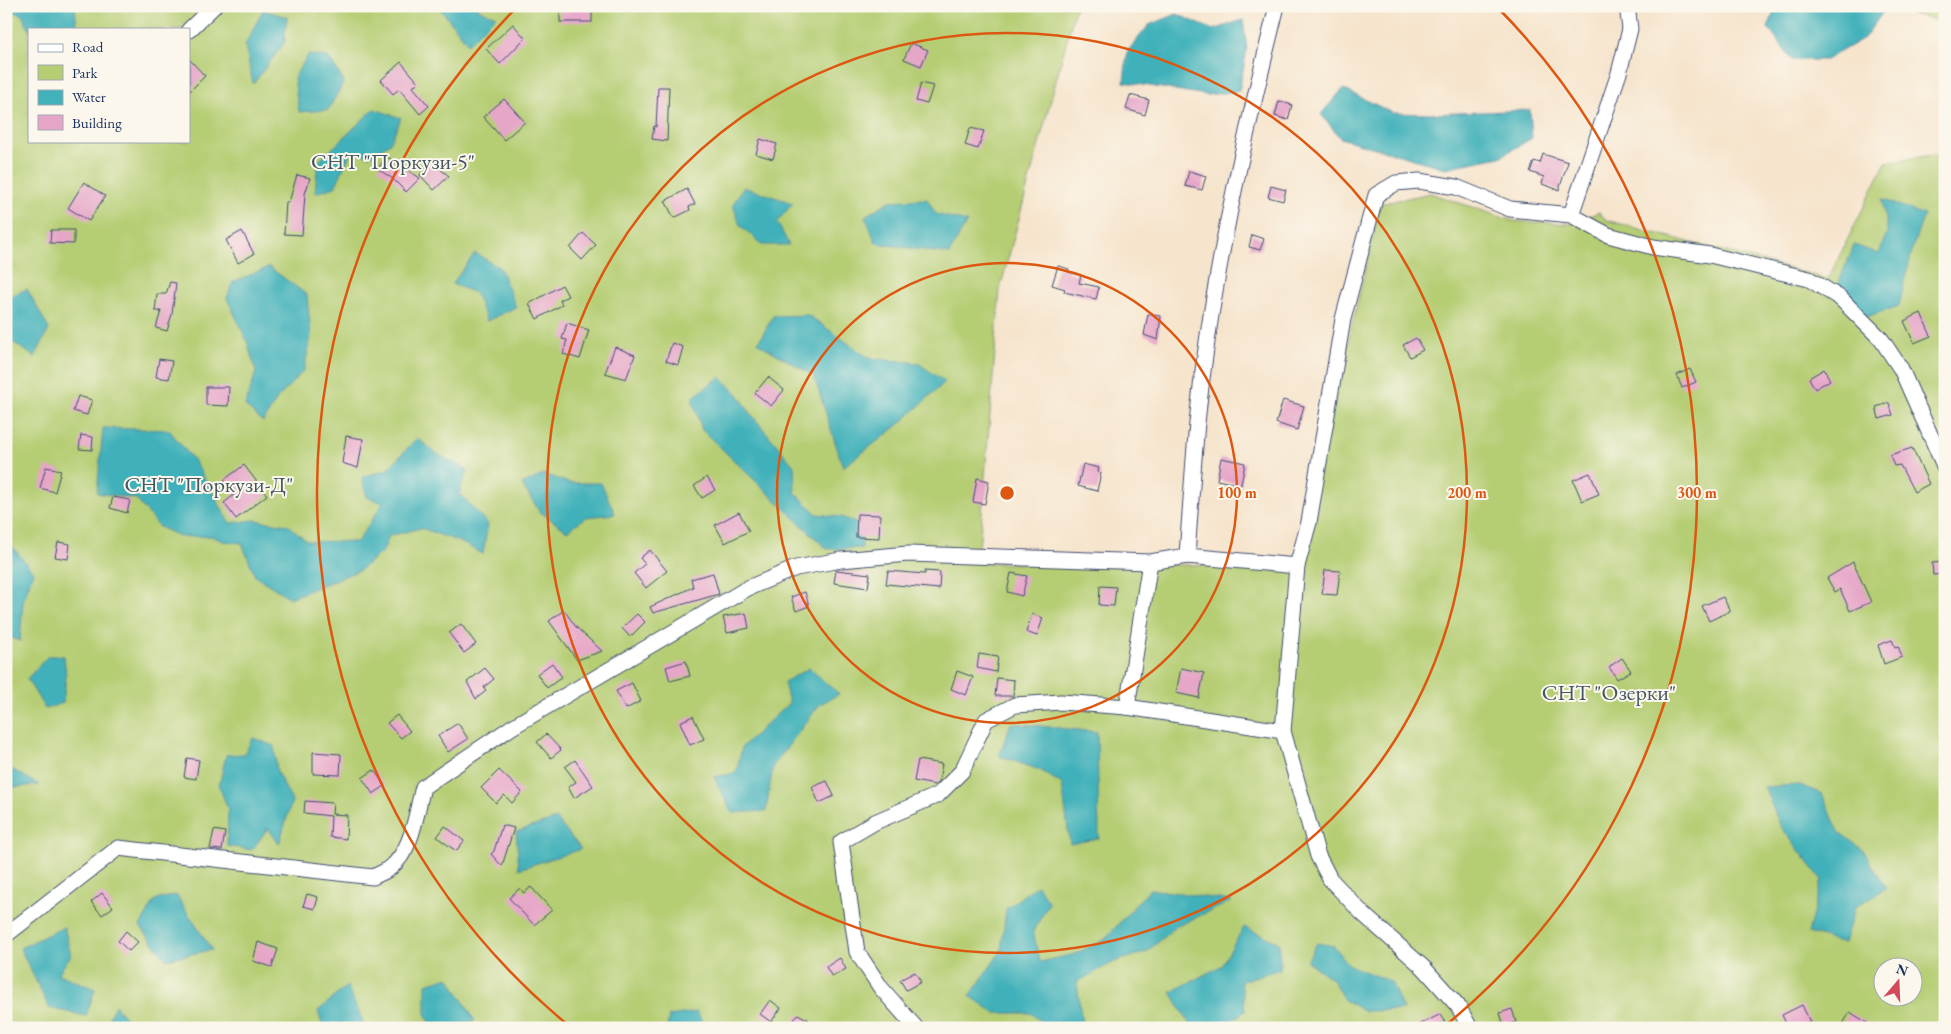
<svg xmlns="http://www.w3.org/2000/svg" width="1951" height="1034" font-family="'EB Garamond',serif">
<style>
.green{fill:#b5cd73;stroke:#687e68;fill-rule:evenodd}
.water{fill:#41b1ba;stroke:#2e708c}
.building{fill:#e6a6c8}
.lines{fill:none;stroke-linecap:round;stroke-linejoin:round}
.minor-casing{stroke:#3c4a6e;stroke-width:17}
.minor{stroke:#fff;stroke-width:15}
.ring{fill:none;stroke:#de5710;stroke-width:2.5}
.labels{text-anchor:middle;dominant-baseline:central;stroke-width:4;stroke-linejoin:round;paint-order:stroke}
.park-label{font-size:22px;fill:#425663;stroke:#fbf7ec}
.centre{fill:#de5710;stroke:#fbf7ec;stroke-width:2.5}
.ring-label{font-size:15px;text-anchor:middle;font-weight:bold;fill:#de5710;stroke:#fbf7ec;stroke-width:4;stroke-linejoin:round;paint-order:stroke}
</style>
<rect width="100%" height="100%" fill="#fbf7ec"/>
<filter id="ink" filterUnits="userSpaceOnUse"><feTurbulence type="fractalNoise" baseFrequency=".02" numOctaves="2"/><feDisplacementMap in="SourceGraphic" scale="10" xChannelSelector="R" yChannelSelector="G"/><feConvolveMatrix kernelMatrix="1 2 1 2 8 2 1 2 1" color-interpolation-filters="sRGB"/></filter>
<filter id="wash" filterUnits="userSpaceOnUse"><feTurbulence type="fractalNoise" baseFrequency=".0096" numOctaves="4" result="noise"/><feDisplacementMap in="SourceGraphic" scale="20" xChannelSelector="R" yChannelSelector="G"/><feGaussianBlur stdDeviation="1.12" result="paint"/><feColorMatrix in="noise" values="0 0 0 0 0 0 0 0 0 0 0 0 0 0 0 0 0 1.4 0 .05"/><feComposite in="paint" operator="in"/></filter>
<g filter="url(#wash)">
<rect width="100%" height="100%" fill="#f6e4cc"/>
<g class="green">
<path d="M6 6H1076L1000 289 978 563 1297 566 1380 204 1430 193 1513 221 1570 224 1599 212 1606 220 1828 279 1886 162 1945 153V1028H6ZM29 29H189V141H29ZM1884 966H1914V996H1884Z"/>
<polygon points="1911,6 1945,6 1945,23 1910,13"/>
</g>
<g class="water">
<polygon points="6,6 75,6 77,29 29,29 22,15 6,9"/>
<polygon points="438,6 478,6 479,10 496,16 468,44"/>
<polygon points="1776,6 1885,6 1886,8 1864,38 1826,60 1792,60 1768,28"/>
<polygon points="263,10 287,17 284,43 253,84 245,45"/>
<polygon points="1177,14 1213,30 1243,20 1247,50 1239,91 1207,95 1124,82 1127,52 1149,25"/>
<polygon points="308,55 328,57 344,82 328,110 299,112 294,78"/>
<polygon points="1343,89 1393,113 1431,114 1530,110 1532,138 1500,157 1445,168 1340,138 1321,114"/>
<polygon points="374,109 401,118 390,143 369,156 352,150 335,187 315,193 318,162"/>
<polygon points="743,187 793,203 777,222 789,245 762,245 740,225 733,205"/>
<polygon points="927,199 936,214 967,222 949,254 876,243 865,216 890,201"/>
<polygon points="1882,199 1924,215 1913,246 1899,306 1866,317 1837,286 1854,245 1879,254 1887,232"/>
<polygon points="475,253 500,268 516,307 487,321 475,293 452,284"/>
<polygon points="269,267 307,295 311,336 304,370 277,399 263,422 245,406 256,372 247,341 227,298 233,282"/>
<polygon points="27,289 49,329 35,357 6,338 6,298"/>
<polygon points="808,315 869,358 918,363 945,382 895,428 843,467 814,376 758,343 773,316"/>
<polygon points="720,377 738,394 751,414 794,466 795,492 817,514 841,517 861,524 862,548 827,549 702,430 692,398"/>
<polygon points="103,428 169,430 195,462 230,523 254,520 288,525 307,541 357,542 383,503 367,497 362,477 387,470 417,438 437,454 468,470 459,493 488,524 483,554 460,542 421,528 389,536 383,551 360,570 290,598 255,576 242,543 223,541 211,536 181,537 159,527 136,499 97,493"/>
<polygon points="544,474 569,483 601,483 615,514 586,517 567,531 540,512 522,485"/>
<polygon points="6,502 12,546 33,572 23,602 20,641 6,636"/>
<polygon points="48,656 64,656 66,677 63,703 45,709 27,679"/>
<polygon points="809,668 839,694 820,704 773,766 766,811 732,813 714,777 736,773 742,747 789,703 784,682"/>
<polygon points="1011,723 1097,732 1099,838 1070,844 1062,784 1040,770 999,756"/>
<polygon points="253,738 274,746 277,772 292,801 279,844 268,828 252,850 227,846 228,809 219,786 226,755 244,754"/>
<polygon points="6,766 39,785 6,788"/>
<polygon points="1800,785 1822,794 1839,832 1863,850 1886,888 1855,907 1844,943 1808,933 1822,880 1781,827 1764,787"/>
<polygon points="556,819 581,849 519,869 516,832"/>
<polygon points="1037,885 1049,903 1033,931 1040,962 1075,954 1104,940 1150,889 1232,901 1175,927 1147,952 1114,962 1077,982 1082,1024 1085,1028 1048,1028 1031,1013 995,1013 970,996 1001,951 1006,909"/>
<polygon points="176,895 212,950 166,959 140,926 155,900"/>
<polygon points="64,927 71,955 58,974 95,989 86,1016 49,1008 20,948"/>
<polygon points="1244,927 1279,943 1280,969 1241,981 1245,1011 1220,1028 1192,1028 1171,992 1221,966"/>
<polygon points="1317,943 1334,946 1349,965 1391,982 1403,1010 1365,1011 1344,1000 1333,980 1307,961"/>
<polygon points="449,977 475,1021 460,1024 456,1028 434,1028 426,1016 426,984"/>
<polygon points="347,986 366,1028 323,1028 318,1011"/>
<polygon points="115,1005 133,1028 101,1028 106,1024"/>
<polygon points="697,1012 705,1028 667,1028 669,1016"/>
</g>
<g id="blocks">
<g class="building">
<rect x="560" y="6" width="32" height="16"/>
<polygon points="513,24 525,38 500,64 486,49"/>
<polygon points="911,43 928,50 921,66 904,59"/>
<polygon points="189,59 205,76 189,92"/>
<polygon points="401,62 418,82 413,87 429,106 420,114 399,89 393,94 381,80"/>
<polygon points="921,83 933,86 927,104 916,101"/>
<polygon points="658,87 669,87 667,141 652,139 654,126 656,127"/>
<polygon points="1130,95 1149,100 1145,115 1126,109"/>
<polygon points="504,99 525,122 504,140 483,117"/>
<polygon points="1279,101 1292,105 1288,120 1275,116"/>
<polygon points="970,128 984,131 978,149 965,145"/>
<polygon points="760,139 777,144 773,159 756,154"/>
<polygon points="1543,154 1568,162 1559,190 1542,184 1544,177 1530,172 1534,161 1540,163"/>
<polygon points="386,156 420,178 406,192 393,179 378,169"/>
<polygon points="430,161 449,176 434,190 420,175"/>
<polygon points="1189,171 1206,176 1202,190 1185,186"/>
<polygon points="297,175 310,178 305,194 302,235 284,234 286,202 289,202"/>
<polygon points="84,182 105,196 89,221 68,208"/>
<polygon points="1271,186 1286,190 1283,201 1268,197"/>
<polygon points="687,189 695,204 689,207 690,210 674,218 665,201"/>
<polygon points="51,230 74,230 74,244 50,243"/>
<polygon points="242,231 254,254 238,263 226,240"/>
<polygon points="583,233 596,245 582,260 570,248"/>
<polygon points="1252,235 1264,239 1260,250 1249,247"/>
<polygon points="1058,266 1069,269 1068,272 1081,275 1079,283 1099,287 1096,299 1064,292 1065,289 1052,285"/>
<polygon points="170,282 176,283 172,314 167,331 156,328 161,311 155,311 157,294 166,294"/>
<polygon points="562,285 568,296 560,300 562,305 537,319 529,304"/>
<polygon points="1921,313 1931,336 1914,343 1904,321"/>
<polygon points="1148,314 1161,316 1158,340 1144,335"/>
<polygon points="567,323 589,330 580,359 563,354 567,340 562,339"/>
<polygon points="1416,338 1423,350 1410,357 1403,345"/>
<polygon points="672,343 683,347 678,365 666,361"/>
<polygon points="615,347 635,355 626,379 605,373"/>
<polygon points="159,359 172,361 169,379 156,377"/>
<polygon points="1690,369 1696,382 1682,388 1677,375"/>
<polygon points="1824,369 1830,380 1815,389 1809,378"/>
<polygon points="768,377 784,390 771,406 755,393"/>
<polygon points="206,387 229,387 228,406 206,405"/>
<polygon points="78,396 92,400 87,415 73,411"/>
<polygon points="1283,400 1304,406 1297,430 1276,423"/>
<polygon points="1889,403 1893,415 1879,419 1876,407"/>
<polygon points="81,435 93,437 92,450 79,449"/>
<polygon points="346,436 363,439 358,468 342,463"/>
<polygon points="1912,448 1929,484 1914,492 1900,465 1894,466 1890,455"/>
<polygon points="1221,458 1245,463 1241,485 1217,480"/>
<polygon points="1083,464 1099,468 1098,472 1101,473 1097,491 1078,486"/>
<polygon points="244,465 267,495 236,519 224,503 235,494 224,480"/>
<polygon points="46,467 61,470 55,492 40,488"/>
<polygon points="1590,473 1599,494 1582,501 1573,480"/>
<polygon points="707,477 715,490 702,498 694,486"/>
<polygon points="977,478 989,481 985,504 973,502"/>
<polygon points="113,497 130,500 127,513 110,508"/>
<polygon points="739,512 749,531 725,543 715,525"/>
<polygon points="857,514 880,515 879,538 856,537"/>
<polygon points="58,542 70,544 68,559 55,557"/>
<polygon points="650,550 667,571 646,588 634,573 645,564 640,558"/>
<polygon points="1853,562 1871,602 1850,611 1840,589 1835,592 1827,578"/>
<polygon points="1945,562 1945,574 1933,575 1932,563"/>
<polygon points="836,570 870,574 868,588 834,583"/>
<polygon points="1325,570 1340,571 1337,595 1322,594"/>
<polygon points="888,571 925,574 925,571 940,572 939,589 886,584"/>
<polygon points="713,573 719,594 653,613 650,607 693,587 691,579"/>
<polygon points="1011,573 1027,576 1022,596 1007,592"/>
<polygon points="1100,586 1116,587 1114,606 1099,605"/>
<polygon points="805,592 809,606 796,611 791,597"/>
<polygon points="1723,597 1730,611 1709,621 1702,606"/>
<polygon points="564,610 576,627 602,651 577,660 549,621"/>
<polygon points="746,613 749,628 727,633 723,617"/>
<polygon points="637,614 645,622 630,637 622,628"/>
<polygon points="1032,614 1043,618 1037,636 1026,632"/>
<polygon points="461,624 476,644 464,653 449,633"/>
<polygon points="1892,640 1895,647 1898,646 1902,657 1884,664 1878,645"/>
<polygon points="979,654 998,657 996,672 977,668"/>
<polygon points="1622,658 1631,671 1617,679 1609,667"/>
<polygon points="686,661 690,676 670,681 666,667"/>
<polygon points="552,663 562,677 547,688 537,674"/>
<polygon points="485,668 494,679 484,687 486,691 476,699 467,682"/>
<polygon points="1181,668 1204,673 1199,698 1176,693"/>
<polygon points="957,671 973,677 966,695 951,689"/>
<polygon points="997,678 1014,680 1013,696 995,696"/>
<polygon points="632,683 641,701 626,709 616,691"/>
<polygon points="397,715 410,731 401,738 387,723"/>
<polygon points="693,716 704,739 690,745 680,722"/>
<polygon points="458,723 468,739 448,752 438,736"/>
<polygon points="546,734 561,750 551,758 537,742"/>
<polygon points="313,752 341,754 340,775 313,774"/>
<polygon points="187,758 199,760 196,779 184,777"/>
<polygon points="575,760 593,786 574,798 568,787 576,782 565,767"/>
<polygon points="918,760 942,764 939,781 935,785 914,781"/>
<polygon points="374,770 385,786 373,794 362,778"/>
<polygon points="499,770 522,792 512,803 504,795 496,803 481,788"/>
<polygon points="827,781 834,796 819,803 812,787"/>
<polygon points="305,801 333,803 332,814 347,815 346,839 330,837 331,816 304,813"/>
<polygon points="502,825 514,828 502,866 491,854 494,851"/>
<polygon points="445,826 464,841 456,851 437,837"/>
<polygon points="214,830 225,832 222,850 210,849"/>
<polygon points="531,887 552,910 534,925 509,898 520,888 524,893"/>
<polygon points="102,893 113,907 102,915 91,902"/>
<polygon points="307,894 318,897 315,909 303,906"/>
<polygon points="126,931 138,942 129,951 118,941"/>
<polygon points="258,942 278,949 272,967 253,961"/>
<polygon points="840,958 846,969 832,977 826,967"/>
<polygon points="915,972 921,982 906,990 900,980"/>
<polygon points="770,1000 781,1008 771,1022 760,1014"/>
<polygon points="1802,1005 1810,1022 1797,1028 1788,1028 1782,1015"/>
<polygon points="1512,1009 1516,1022 1504,1026 1500,1013"/>
<polygon points="1850,1012 1875,1028 1849,1028 1843,1024"/>
<polygon points="798,1014 809,1020 804,1028 789,1028"/>
<polygon points="1441,1014 1448,1028 1413,1028"/>
</g>
</g>
</g>
<g filter="url(#ink)">
<use href="#blocks" fill-opacity="0" stroke="#3c4a6e" stroke-width="1"/>
<g class="lines">
<defs>
<g id="minor">
<path d="M1277 6C1243 143 1211 282 1197 423 1193 468 1190 512 1187 556L1297 566 1283 731 1318 856 1330 879 1363 914 1424 968 1458 1006 1470 1028"/>
<polyline points="189,30 214,6"/>
<polyline points="1571,215 1619,73 1630,29 1627,6"/>
<polyline points="1297,566 1309,522 1343,319 1376,195 1396,183 1419,181 1456,187 1510,209 1571,215 1608,235 1653,247 1710,255 1809,279 1840,298 1881,339 1901,369 1945,468"/>
<polyline points="1127,707 1150,562"/>
<path d="M6 935 118 848 373 877C378 874 385 872 390 868 413 850 416 813 423 787L512 727 748 588 796 568 841 560 908 554 1150 562 1187 556"/>
<polyline points="916,1028 881,988 857,952 841,842 875,822 938,795 962,771 986,720 1015,705 1061,702 1127,707 1283,731"/>
</g>
</defs>
<use href="#minor" class="minor-casing"/>
<use href="#minor" class="minor"/>
</g>
</g>
<g class="ring">
<circle cx="1007" cy="493" r="230"/>
<circle cx="1007" cy="493" r="460"/>
<path d="M568 1025A690 690 0 0 1 515 9M1499 9A690 690 0 0 1 1446 1025"/>
</g>
<g class="labels">
<g class="park-label">
<text x="393" y="161">СНТ "Поркузи-5"</text>
<text x="209" y="484">СНТ "Поркузи-Д"</text>
<text x="1609" y="692">СНТ "Озерки"</text>
</g>
</g>
<circle cx="1007" cy="493" r="8" class="centre"/>
<g class="ring-label">
<text x="1237" y="498">100 m</text>
<text x="1467" y="498">200 m</text>
<text x="1697" y="498">300 m</text>
</g>
<rect width="1951" height="1034" fill="none" stroke="#fbf7ec" stroke-width="25"/>
<rect x="28" y="28" width="162" height="115" fill="#fbf7ec" stroke="#a1a7b3"/>
<rect x="38" y="44" width="25" height="8" fill="#ffffff" stroke="#a1a7b3"/>
<text x="72" y="52" font-size="15" fill="#1b2f5e">Road</text>
<rect x="38" y="65" width="25" height="15" fill="#b5cd73" stroke="#a1a7b3"/>
<text x="72" y="78" font-size="15" fill="#1b2f5e">Park</text>
<rect x="38" y="90" width="25" height="15" fill="#41b1ba" stroke="#a1a7b3"/>
<text x="72" y="102" font-size="15" fill="#1b2f5e">Water</text>
<rect x="38" y="115" width="25" height="15" fill="#e6a6c8" stroke="#a1a7b3"/>
<text x="72" y="128" font-size="15" fill="#1b2f5e">Building</text>
<g transform="translate(1898 982) rotate(19)"><circle r="24" fill="#fbf7ec" stroke="#a1a7b3"/>
<path d="M0-4L9 19L0 12L-9 19Z" fill="#d1495b"/>
<text y="-8" font-size="14" font-weight="bold" text-anchor="middle" fill="#1b2f5e">N</text>
</g>
</svg>
